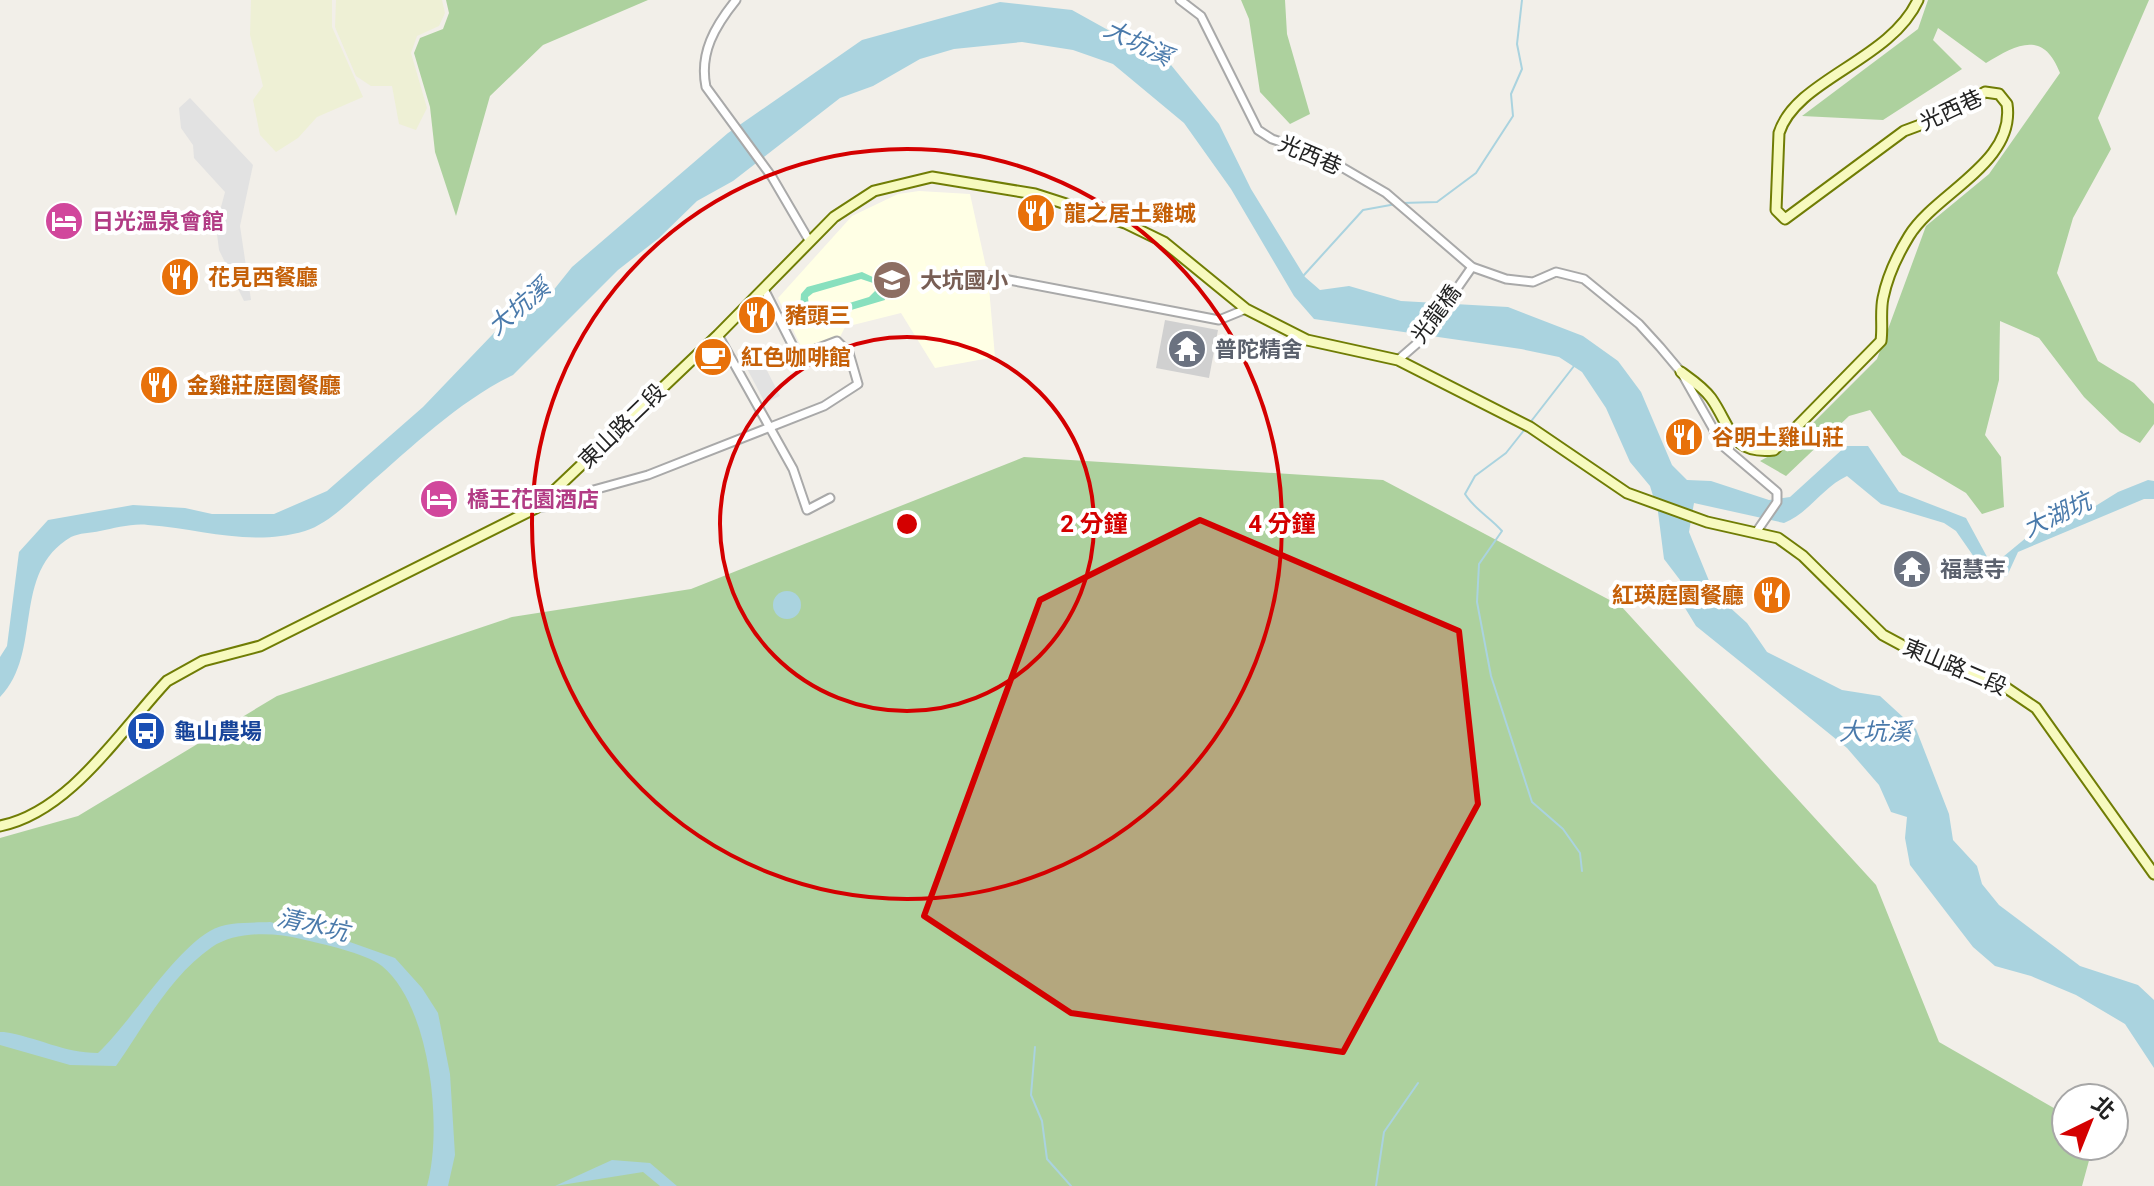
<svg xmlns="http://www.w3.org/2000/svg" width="2154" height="1186" font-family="Roboto,'Noto Sans TC',sans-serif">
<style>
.education{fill:#ffffe5}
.religious{fill:#d0d0d0}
.farmland{fill:#eef0d5}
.forest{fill:#add19e}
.pitch{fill:#88e0be;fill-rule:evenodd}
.parking{fill:#e2e2e2}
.water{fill:#aad3df}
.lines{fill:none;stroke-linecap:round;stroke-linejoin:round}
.stream{stroke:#aad3df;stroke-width:2}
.street-casing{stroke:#a9a9a9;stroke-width:11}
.secondary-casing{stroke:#707d05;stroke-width:13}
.street{stroke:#fff;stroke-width:7}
.secondary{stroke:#f7fabf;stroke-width:9}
.marked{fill:#d40000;fill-opacity:0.2;stroke:#d40000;stroke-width:6;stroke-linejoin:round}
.ring{fill:none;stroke:#d40000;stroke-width:4}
.labels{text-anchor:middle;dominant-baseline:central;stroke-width:8;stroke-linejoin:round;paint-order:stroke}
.street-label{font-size:22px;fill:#222;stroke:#fff}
.food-label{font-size:22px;font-weight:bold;fill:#c56008;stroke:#fff;text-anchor:start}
.hotel-label{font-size:22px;font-weight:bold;fill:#b23c85;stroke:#fff;text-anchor:start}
.education-label{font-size:22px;font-weight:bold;fill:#785e54;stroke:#fff;text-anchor:start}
.worship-label{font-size:22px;font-weight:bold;fill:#5b616d;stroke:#fff;text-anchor:start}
.transit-label{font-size:22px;font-weight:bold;fill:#164399;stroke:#fff;text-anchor:start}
.water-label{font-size:24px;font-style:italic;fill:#4a7aab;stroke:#fff}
.centre{fill:#d40000;stroke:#fff;stroke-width:4}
.ring-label{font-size:24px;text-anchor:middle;font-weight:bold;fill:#d40000;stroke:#fff;stroke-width:8;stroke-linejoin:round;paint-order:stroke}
</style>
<rect width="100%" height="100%" fill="#f2efe9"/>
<polygon class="education" points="919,191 970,194 988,276 995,357 935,368 901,313 845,327 838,341 805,355 778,298 852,216 898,194"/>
<polygon class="religious" points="1165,320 1218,330 1209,378 1156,368"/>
<g class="farmland">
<polygon points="251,0 332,0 332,27 363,97 317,117 298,138 276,152 260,135 253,100 263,86 250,35"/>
<polygon points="336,0 442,0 445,13 439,26 417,36 411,53 427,108 416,130 399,124 392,86 371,86 356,76 335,27"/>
</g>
<g class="forest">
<polygon points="446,0 648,0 543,45 490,96 456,216 435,152 430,107 414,53 420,38 443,29 449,13"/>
<polygon points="1241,0 1285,0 1287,34 1310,114 1290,124 1260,92 1249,19"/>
<path d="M1928 0H2149L2098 118 2111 149 2073 218 2057 273 2098 361 2134 383 2154 404V424L2140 443 2120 432 2084 397 2039 338 2000 321 1999 380 1985 435 2001 457 2004 507 1982 514 1966 493 1902 455 1870 410 1849 416 1786 476 1760 461 1793 443 1877 359 1926 226 1989 174 2060 73C2043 29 2016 45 1986 63L1938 28 1933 40 1962 69 1883 120 1802 116 1918 29Z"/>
<polygon points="1024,457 1383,480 1621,606 1876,885 1939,1042 2066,1115 2066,1146 2093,1146 2082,1186 0,1186 0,838 78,816 277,696 512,617 691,589"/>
</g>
<path class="pitch" d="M862 272 877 279 881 290 879 295H884L885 300 804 324 802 319 810 316 800 308 801 294 807 287ZM861 279 873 283 875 291 869 297 820 312 809 308 808 297 813 293Z"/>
<g class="parking">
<polygon points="190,98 253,165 240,226 251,300 244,301 219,250 216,226 225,192 194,158 193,145 181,128 179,108"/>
<polygon points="757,351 780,396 765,403 742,359"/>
</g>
<g class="water">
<path d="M1000 2 1072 10 1171 65 1219 124 1251 189 1305 277 1320 290 1349 286 1401 301 1508 307 1583 336 1618 361 1641 392 1672 465 1687 480 1711 481 1769 500 1790 497 1846 446H1868L1899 492 1966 518 1992 566 2038 528 2081 515 2118 492 2148 480 2154 481V499H2144L2018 552 2007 576 1990 580 1956 531 1944 523 1881 504 1847 476C1823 487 1809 513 1784 523L1694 503 1689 532 1714 593 1747 623 1767 652 1842 690 1880 696 1916 729 1949 814 1953 840 1977 866 1982 884 1999 905 2080 966 2138 985 2154 1000V1068L2125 1024 2076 995 2031 976 1995 966 1973 947 1910 865 1905 838 1907 817 1891 812 1879 785 1847 748 1696 626 1685 608 1680 580 1664 559 1658 512 1650 486 1630 462 1606 408 1582 372 1559 357 1521 349 1314 319 1294 296 1231 189 1184 123 1113 64 1073 50 1022 42 954 49 920 59 873 86 840 98 733 181 697 201 659 238 618 270 513 375C459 401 413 446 368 485 350 501 328 524 305 531 250 547 202 529 148 525 133 523 115 528 100 531 91 533 79 533 71 537 10 573 44 652 0 697V657L7 646 19 552 48 520 133 505 185 508 212 514H274L327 491 423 407 514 312 540 307 572 267 728 133 862 40Z"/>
<circle cx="787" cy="605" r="14"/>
<path d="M270 922 347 941 395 958 422 988 438 1013 450 1074 455 1155 448 1186H427C443 1129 431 1006 382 966 365 953 322 944 301 939 274 932 236 931 212 947 170 976 144 1026 116 1066L70 1065 0 1045V1032H4C37 1037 64 1053 98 1053 132 1021 171 954 210 931 226 921 252 923 270 922Z"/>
<polygon points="612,1160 650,1163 677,1186 660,1186 643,1172 555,1186"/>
</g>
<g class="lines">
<g class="stream">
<polyline points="1402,203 1437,202 1476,173 1513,116 1511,94 1522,69 1517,44 1522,0"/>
<polyline points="1304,275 1363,210 1396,204"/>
<polyline points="1529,424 1574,366"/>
<path d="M1525 429 1506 453 1475 476 1465 494C1475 510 1490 517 1502 531L1479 564 1477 602 1491 676 1532 802 1563 829 1580 853 1582 871"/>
<polyline points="1035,1047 1031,1095 1042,1121 1047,1159 1071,1186"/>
<polyline points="1376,1186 1384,1132 1418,1083"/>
</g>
<defs>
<g id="street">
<path d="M736 0C715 26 699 53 706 87L772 177 810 242"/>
<polyline points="1180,0 1201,16 1258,130 1272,139 1321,155 1386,193 1472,267 1506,279 1533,282 1556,272 1584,279 1639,324 1660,347 1681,372 1723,446 1777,492 1777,502 1757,531"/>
<polyline points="988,276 1219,320 1246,309"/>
<polyline points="718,335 793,469 807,510 830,498"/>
<polyline points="1398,360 1421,340 1472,267"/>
<polyline points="536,508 555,505 557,500 648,475 824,406 858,384 849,353 837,341 798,356 764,289"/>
</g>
<g id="secondary">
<path d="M1681 372C1692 380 1703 387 1711 398 1731 426 1730 455 1774 450L1881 341C1883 327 1880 312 1883 298 1887 278 1898 254 1909 236 1935 193 2016 163 2007 104L1999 94 1985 92 1947 115 1904 131 1785 219 1776 210 1779 133C1796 79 1890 61 1918 0"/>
<path d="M0 826C70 812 120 731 167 681L203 661 260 646 536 508 718 335 834 217 874 191 932 177 1035 194 1125 223 1164 242 1246 309 1307 340 1398 360 1530 427 1627 493 1707 522 1778 538 1803 556 1883 635 1922 656 2002 685 2036 708 2154 874"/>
</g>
</defs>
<use href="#street" class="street-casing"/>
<use href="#secondary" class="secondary-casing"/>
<use href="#street" class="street"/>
<use href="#secondary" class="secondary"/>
</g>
<path class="marked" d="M1200 520 1459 631 1478 804 1343 1052 1071 1013 924 916 1040 600Z"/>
<g class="ring">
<circle cx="907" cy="524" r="187"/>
<circle cx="907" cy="524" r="375"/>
</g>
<defs>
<symbol id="restaurant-disc" viewBox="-11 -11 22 22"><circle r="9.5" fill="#e8710a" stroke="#fff"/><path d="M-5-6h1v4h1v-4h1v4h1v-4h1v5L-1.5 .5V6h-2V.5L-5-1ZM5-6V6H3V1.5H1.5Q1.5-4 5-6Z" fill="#fff"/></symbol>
<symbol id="hotel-disc" viewBox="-11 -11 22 22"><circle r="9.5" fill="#d1479c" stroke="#fff"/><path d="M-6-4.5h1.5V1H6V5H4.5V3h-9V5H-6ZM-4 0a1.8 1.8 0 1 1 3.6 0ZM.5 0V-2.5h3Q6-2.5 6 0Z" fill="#fff"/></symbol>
<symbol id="school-disc" viewBox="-11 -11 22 22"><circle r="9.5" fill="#8d6e63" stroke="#fff"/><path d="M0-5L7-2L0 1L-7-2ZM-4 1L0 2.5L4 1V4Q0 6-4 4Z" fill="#fff"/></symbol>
<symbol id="temple-disc" viewBox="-11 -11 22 22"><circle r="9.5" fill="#6b7280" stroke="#fff"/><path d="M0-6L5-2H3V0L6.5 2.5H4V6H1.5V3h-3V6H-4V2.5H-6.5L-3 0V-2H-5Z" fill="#fff"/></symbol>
<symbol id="cafe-disc" viewBox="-11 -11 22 22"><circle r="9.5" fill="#e8710a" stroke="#fff"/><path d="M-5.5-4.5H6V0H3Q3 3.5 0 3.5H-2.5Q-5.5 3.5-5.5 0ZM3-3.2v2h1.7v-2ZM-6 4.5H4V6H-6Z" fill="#fff"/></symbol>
<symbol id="bus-disc" viewBox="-11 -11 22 22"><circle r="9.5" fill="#1a4fb4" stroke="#fff"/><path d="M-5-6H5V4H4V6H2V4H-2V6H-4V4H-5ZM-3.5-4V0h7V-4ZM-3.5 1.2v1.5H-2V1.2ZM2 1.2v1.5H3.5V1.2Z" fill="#fff"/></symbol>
</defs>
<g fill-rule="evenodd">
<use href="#restaurant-disc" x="1014" y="191" width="44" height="44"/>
<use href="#hotel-disc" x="42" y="199" width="44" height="44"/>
<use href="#restaurant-disc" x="158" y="255" width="44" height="44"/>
<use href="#school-disc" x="870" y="258" width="44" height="44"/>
<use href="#restaurant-disc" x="735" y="293" width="44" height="44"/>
<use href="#temple-disc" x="1165" y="327" width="44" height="44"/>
<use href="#cafe-disc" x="691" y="335" width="44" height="44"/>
<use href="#restaurant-disc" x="137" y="363" width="44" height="44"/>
<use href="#restaurant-disc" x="1662" y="415" width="44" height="44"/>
<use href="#hotel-disc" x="417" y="477" width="44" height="44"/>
<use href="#temple-disc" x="1890" y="547" width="44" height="44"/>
<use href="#restaurant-disc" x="1750" y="573" width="44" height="44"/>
<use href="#bus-disc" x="124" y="709" width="44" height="44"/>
</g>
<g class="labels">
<g class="street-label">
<text transform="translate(1951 110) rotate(-25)">光西巷</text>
<text transform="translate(1310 155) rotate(23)">光西巷</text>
<text transform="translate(1436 314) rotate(-53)">光龍橋</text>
<text transform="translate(622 426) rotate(-44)">東山路二段</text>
<text transform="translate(1955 667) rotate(23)">東山路二段</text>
</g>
<g class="food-label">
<text x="1064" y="213">龍之居土雞城</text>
<text x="208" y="277">花見西餐廳</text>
<text x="785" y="315">豬頭三</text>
<text x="741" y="357">紅色咖啡館</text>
<text x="187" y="385">金雞莊庭園餐廳</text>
<text x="1712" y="437">谷明土雞山莊</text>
<text x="1744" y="595" text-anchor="end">紅瑛庭園餐廳</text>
</g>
<g class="hotel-label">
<text x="92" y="221">日光溫泉會館</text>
<text x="467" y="499">橋王花園酒店</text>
</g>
<g class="education-label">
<text x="920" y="280">大坑國小</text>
</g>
<g class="worship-label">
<text x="1215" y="349">普陀精舍</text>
<text x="1940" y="569">福慧寺</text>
</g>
<g class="transit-label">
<text x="174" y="731">龜山農場</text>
</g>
<g class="water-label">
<text transform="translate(1138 43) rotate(26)">大坑溪</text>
<text transform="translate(519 307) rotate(-40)">大坑溪</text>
<text transform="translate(2057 515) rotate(-25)">大湖坑</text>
<text x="1875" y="732">大坑溪</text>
<text transform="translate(313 925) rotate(13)">清水坑</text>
</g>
</g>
<circle cx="907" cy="524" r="12" class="centre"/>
<g class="ring-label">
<text x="1094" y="532">2 分鐘</text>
<text x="1282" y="532">4 分鐘</text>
</g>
<g transform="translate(2090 1122) rotate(43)"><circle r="38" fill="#ffffff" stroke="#a7a7a7" stroke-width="2"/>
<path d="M0-6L14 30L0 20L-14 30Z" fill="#d40000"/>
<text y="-12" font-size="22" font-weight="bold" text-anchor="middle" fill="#222222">北</text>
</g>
</svg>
